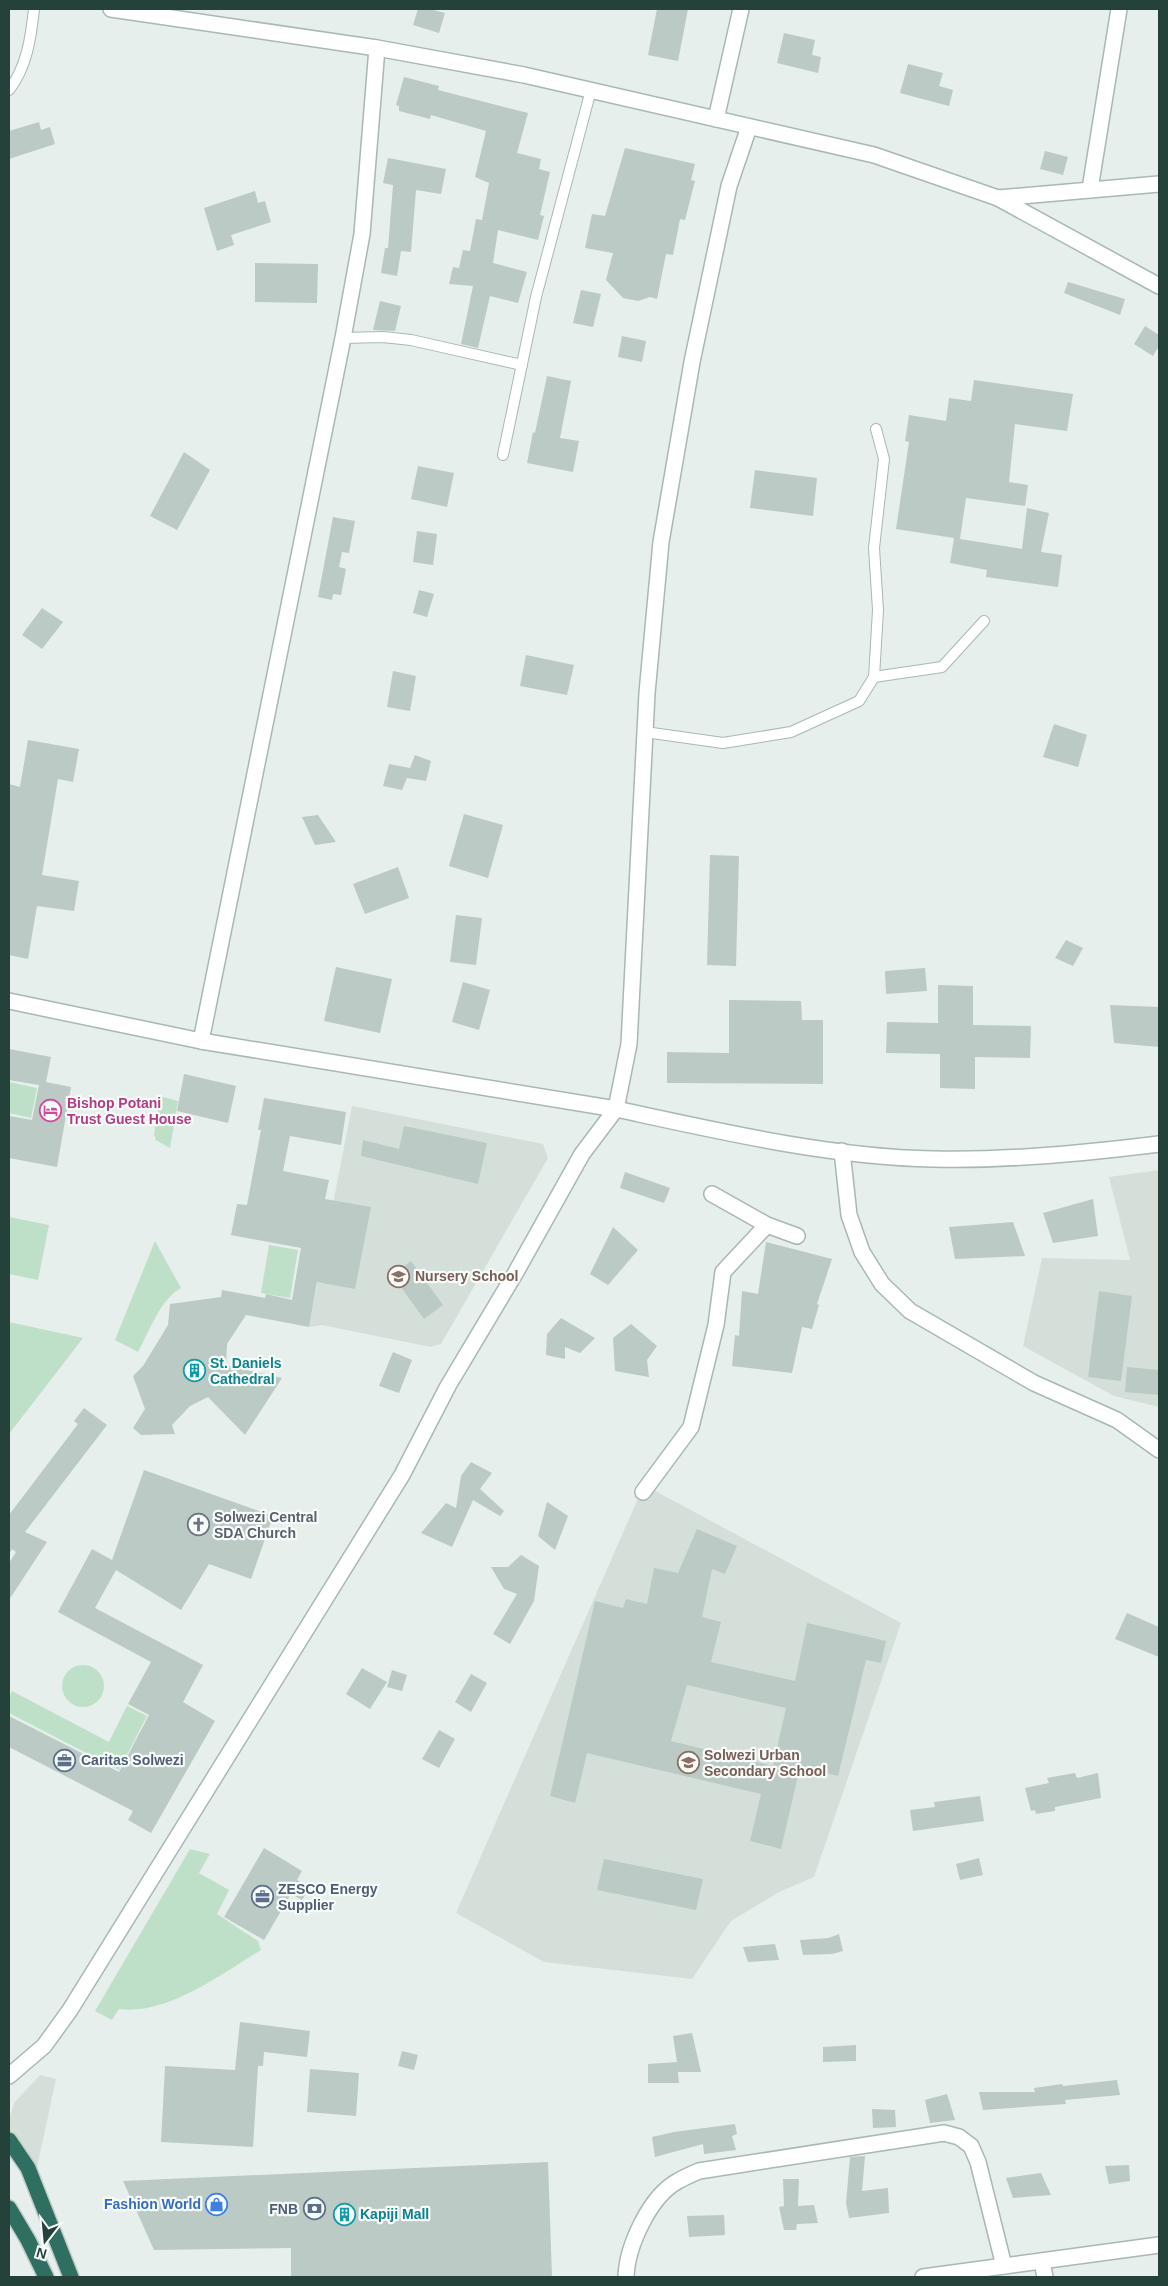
<svg xmlns="http://www.w3.org/2000/svg" width="1168" height="2286" font-family="Helvetica,sans-serif">
<style>
.built{fill:#d4dfda}
.green{fill:#bfe0c8}
.building{fill:#bbcac4;fill-rule:evenodd}
.lines{fill:none;stroke-linecap:round;stroke-linejoin:round}
.lane-casing{stroke:#a8b8b2;stroke-width:12}
.street-casing{stroke:#a8b8b2;stroke-width:18}
.highway-casing{stroke:#c2cac8;stroke-width:18}
.lane{stroke:#fff;stroke-width:10}
.street{stroke:#fff;stroke-width:15}
.highway{stroke:#2f6f62;stroke-width:15}
.labels{text-anchor:middle;dominant-baseline:central;stroke-width:4.5;stroke-linejoin:round;paint-order:stroke}
.hotel-label{font-size:14px;font-weight:bold;fill:#b23c85;stroke:#f7fbf9;text-anchor:start}
.education-label{font-size:14px;font-weight:bold;fill:#785e54;stroke:#f7fbf9;text-anchor:start}
.culture-label{font-size:14px;font-weight:bold;fill:#0d838f;stroke:#f7fbf9;text-anchor:start}
.worship-label{font-size:14px;font-weight:bold;fill:#5b616d;stroke:#f7fbf9;text-anchor:start}
.service-label{font-size:14px;font-weight:bold;fill:#4e5e75;stroke:#f7fbf9;text-anchor:start}
.shop-label{font-size:14px;font-weight:bold;fill:#366cbe;stroke:#f7fbf9;text-anchor:end}
</style>
<rect width="100%" height="100%" fill="#e6efeb"/>
<g class="built">
<polygon points="352,1106 543,1144 548,1158 441,1344 431,1347 322,1325 309,1327"/>
<polygon points="1159,1170 1159,1407 1114,1396 1023,1346 1042,1258 1130,1260 1109,1177"/>
<polygon points="644,1485 901,1623 814,1877 779,1892 731,1921 692,1979 544,1962 456,1913"/>
<polygon points="40,2075 56,2079 36,2172 9,2135 9,2120 14,2103"/>
</g>
<g class="green">
<polygon points="9,1082 37,1088 31,1118 9,1113"/>
<polygon points="160,1096 178,1101 170,1148 156,1140 154,1134"/>
<polygon points="9,1217 49,1225 38,1280 9,1274"/>
<path d="M155 1241 181 1288C161 1298 149 1332 138 1352L115 1340Z"/>
<polygon points="269,1245 298,1250 290,1298 261,1293"/>
<polygon points="9,1322 83,1338 9,1434"/>
<circle cx="83" cy="1686" r="21"/>
<polygon points="12,1691 109,1742 127,1706 147,1716 119,1770 9,1713 9,1697"/>
<path d="M190 1849 210 1854 199 1873 229 1890 217 1914 258 1941 261 1950C222 1974 166 2016 119 2009L112 2020 95 2011Z"/>
</g>
<g class="building">
<polygon points="418,9 429,9 445,13 439,33 413,25"/>
<polygon points="657,9 688,9 678,61 648,55"/>
<polygon points="784,33 815,40 812,55 821,57 818,73 777,63"/>
<polygon points="908,64 943,73 939,86 953,90 949,106 900,93"/>
<polygon points="404,77 439,86 438,90 528,113 517,153 541,159 539,169 550,172 540,215 544,216 538,240 498,230 493,263 527,272 518,303 490,296 478,348 461,344 473,286 449,284 453,267 459,268 463,250 470,251 476,219 482,220 489,183 475,177 486,131 431,115 430,119 399,111 399,106 396,105"/>
<polygon points="39,122 41,130 50,127 55,144 9,159 9,131"/>
<polygon points="625,148 695,164 691,180 695,181 685,220 680,219 673,255 666,254 657,299 650,297 638,301 623,298 606,280 613,253 585,248 592,214 605,216"/>
<polygon points="1045,151 1068,157 1063,175 1040,169"/>
<polygon points="388,158 446,169 441,194 416,190 411,252 401,251 397,276 381,273 385,248 388,248 393,185 383,183"/>
<polygon points="255,191 258,203 265,201 271,222 231,235 234,245 217,251 204,208"/>
<polygon points="255,263 318,264 317,303 255,302"/>
<polygon points="1068,282 1125,299 1120,315 1064,293"/>
<polygon points="581,290 601,294 593,327 573,323"/>
<polygon points="380,301 401,306 395,331 373,330"/>
<polygon points="1145,326 1159,335 1159,346 1153,356 1134,344"/>
<polygon points="622,336 646,341 642,362 618,357"/>
<polygon points="547,376 571,381 560,438 579,441 573,472 527,463 533,432 535,433"/>
<polygon points="974,380 1073,394 1067,431 1015,424 1009,482 1028,485 1025,506 966,498 960,539 1022,549 1027,508 1049,513 1041,552 1062,555 1058,587 986,577 987,570 950,563 954,538 896,529 909,442 905,441 909,415 946,421 949,398 971,401"/>
<polygon points="184,452 210,470 177,530 150,516"/>
<polygon points="418,466 454,473 447,507 411,499"/>
<polygon points="755,470 817,478 813,516 750,508"/>
<polygon points="333,517 355,521 349,553 342,552 339,567 346,569 341,595 333,594 332,600 318,597"/>
<polygon points="417,531 437,534 433,565 413,562"/>
<polygon points="419,590 434,594 427,617 413,613"/>
<polygon points="42,608 63,622 42,649 22,635"/>
<polygon points="526,655 574,665 567,695 520,686"/>
<polygon points="393,671 416,676 410,711 387,707"/>
<polygon points="1054,724 1087,735 1078,767 1043,757"/>
<polygon points="28,740 79,749 73,782 58,779 42,875 79,881 74,911 37,906 28,959 9,955 9,784 20,787"/>
<polygon points="415,755 431,761 426,781 407,778 402,790 383,786 389,764 410,768"/>
<polygon points="464,814 503,825 488,878 449,866"/>
<polygon points="318,815 336,842 315,845 302,817"/>
<polygon points="710,855 739,856 736,966 707,965"/>
<polygon points="398,867 409,898 365,914 353,884"/>
<polygon points="456,915 482,918 476,965 450,962"/>
<polygon points="1066,940 1083,948 1073,966 1055,958"/>
<polygon points="336,967 392,979 380,1033 324,1021"/>
<polygon points="925,968 927,991 886,994 885,971"/>
<polygon points="463,982 490,990 479,1030 452,1022"/>
<polygon points="938,985 973,986 973,1025 1031,1026 1030,1058 975,1057 975,1089 940,1088 940,1054 886,1053 887,1022 938,1023"/>
<polygon points="729,1000 801,1001 802,1020 823,1020 823,1084 667,1083 667,1052 729,1053"/>
<polygon points="1110,1005 1159,1007 1159,1047 1114,1043"/>
<polygon points="9,1049 51,1057 46,1082 71,1087 57,1167 9,1158 9,1116 32,1120 39,1085 9,1080"/>
<polygon points="184,1074 236,1086 228,1123 177,1111"/>
<polygon points="264,1098 346,1112 341,1145 290,1136 283,1171 329,1180 325,1199 371,1207 355,1289 317,1282 309,1327 246,1315 227,1344 226,1365 282,1378 245,1435 208,1397 190,1406 172,1425 175,1434 141,1435 133,1428 145,1409 133,1376 143,1366 168,1325 170,1304 221,1297 222,1290 265,1298 266,1294 292,1300 301,1248 231,1235 237,1204 247,1205 261,1130 258,1130"/>
<polygon points="404,1126 487,1143 478,1184 361,1156 363,1140 399,1149"/>
<polygon points="625,1172 670,1188 664,1203 620,1188"/>
<polygon points="1093,1199 1098,1236 1053,1243 1043,1213"/>
<polygon points="1013,1222 1025,1256 955,1259 949,1227"/>
<polygon points="613,1227 638,1250 608,1285 590,1274"/>
<polygon points="766,1242 832,1259 817,1304 819,1305 812,1329 802,1327 792,1373 732,1366 735,1335 739,1336 742,1291 758,1294"/>
<polygon points="411,1261 443,1305 424,1319 392,1275"/>
<polygon points="1099,1291 1132,1296 1121,1381 1088,1377"/>
<polygon points="561,1318 595,1338 580,1353 565,1347 565,1359 546,1355 547,1334"/>
<polygon points="631,1324 657,1346 647,1360 649,1377 615,1371 613,1338"/>
<polygon points="393,1352 412,1360 399,1393 379,1386"/>
<polygon points="1127,1367 1159,1370 1159,1395 1125,1392"/>
<polygon points="84,1408 107,1425 25,1532 47,1542 9,1600 9,1563 16,1552 12,1549 9,1554 9,1515 78,1424 74,1421"/>
<polygon points="471,1462 492,1473 480,1489 504,1511 500,1516 473,1500 452,1547 421,1533 446,1503 456,1508 461,1476"/>
<polygon points="144,1470 273,1516 251,1579 209,1564 181,1610 116,1570 95,1608 203,1665 183,1702 215,1721 151,1833 128,1820 133,1811 9,1747 9,1716 119,1772 149,1715 128,1704 151,1662 58,1612 92,1549 112,1560"/>
<polygon points="547,1502 568,1516 555,1550 538,1536"/>
<path d="M697 1529 737 1546 725 1574 712 1569 702 1617 721 1622 711 1662 795 1681 807 1623 886 1641 881 1663 866 1660 838 1776 800 1767 781 1849 750 1841 761 1794 587 1753 575 1803 550 1796 595 1601 623 1608 626 1599 647 1604 654 1568 678 1573ZM687 1685 786 1708 773 1766 671 1741Z"/>
<polygon points="521,1555 539,1566 534,1601 510,1644 493,1634 517,1594 504,1589 491,1567 508,1567"/>
<polygon points="1127,1613 1159,1627 1159,1657 1115,1639"/>
<polygon points="362,1668 387,1682 370,1709 346,1694"/>
<polygon points="392,1670 407,1675 402,1691 387,1687"/>
<polygon points="471,1674 487,1683 471,1712 455,1702"/>
<polygon points="439,1730 455,1739 439,1768 422,1759"/>
<polygon points="1075,1773 1077,1778 1098,1773 1101,1798 1055,1807 1055,1811 1036,1814 1035,1810 1031,1811 1025,1788 1049,1783 1047,1778"/>
<polygon points="980,1796 984,1821 913,1831 910,1810 935,1807 934,1802"/>
<polygon points="264,1848 302,1871 297,1880 310,1887 302,1900 291,1894 264,1940 224,1917"/>
<polygon points="979,1858 983,1875 960,1880 956,1864"/>
<polygon points="604,1859 703,1879 696,1910 597,1890"/>
<polygon points="839,1934 843,1951 832,1954 803,1955 800,1940 829,1938"/>
<polygon points="775,1944 779,1960 748,1962 743,1947"/>
<polygon points="240,2022 310,2031 307,2057 264,2052 263,2066 258,2066 253,2147 161,2142 165,2066 235,2070"/>
<polygon points="692,2033 701,2072 678,2072 677,2064 679,2083 648,2083 648,2064 677,2062 673,2036"/>
<polygon points="856,2045 856,2061 823,2062 823,2047"/>
<polygon points="402,2051 418,2055 414,2070 398,2066"/>
<polygon points="310,2069 359,2073 356,2116 307,2112"/>
<polygon points="1117,2080 1120,2095 1065,2100 1066,2104 983,2110 979,2092 1035,2092 1034,2088 1062,2084 1063,2086"/>
<polygon points="947,2094 955,2120 930,2123 925,2100"/>
<polygon points="872,2109 895,2110 896,2127 873,2128"/>
<polygon points="735,2124 737,2134 732,2136 736,2150 704,2154 703,2144 655,2157 652,2137 674,2132"/>
<polygon points="865,2156 862,2191 888,2188 889,2213 849,2218 846,2203 850,2157"/>
<polygon points="548,2162 552,2277 291,2277 291,2248 154,2250 123,2181"/>
<polygon points="1129,2165 1130,2181 1109,2184 1105,2166"/>
<polygon points="1041,2173 1051,2195 1013,2198 1006,2178"/>
<polygon points="783,2179 799,2179 798,2206 814,2205 818,2223 797,2224 796,2230 784,2230 779,2207 784,2206"/>
<polygon points="724,2215 725,2235 689,2237 687,2216"/>
</g>
<g class="lines">
<defs>
<g id="lane">
<path d="M9 90C27 67 31 37 34 9"/>
<polyline points="343,338 383,337 411,340 522,365"/>
<polyline points="503,455 536,297 591,90"/>
<polyline points="874,677 942,667 984,621"/>
<polyline points="645,732 723,743 791,732 859,701 874,677 878,610 874,548 884,459 876,429"/>
</g>
<g id="street">
<polyline points="111,9 377,48 524,75 874,155 998,198 1159,286"/>
<polyline points="716,119 741,9"/>
<polyline points="1090,189 1119,9"/>
<polyline points="998,198 1159,184"/>
<polyline points="9,1001 201,1041 616,1109 629,1044 647,693 661,542 692,362 729,186 749,127"/>
<polyline points="201,1041 343,338 362,234 377,48"/>
<polyline points="842,1151 849,1215 862,1252 882,1284 910,1311 1034,1383 1117,1420 1159,1450"/>
<polyline points="712,1194 767,1225"/>
<polyline points="643,1492 691,1427 716,1325 723,1272 767,1225 797,1236"/>
<path d="M9 2076 44 2046 70 2010 402 1475 448 1386 516 1272 582 1154 616 1109C718 1131 829 1157 933 1159 1006 1161 1087 1153 1159 1144"/>
<polyline points="1042,2262 1045,2277"/>
<path d="M626 2277C627 2246 650 2196 678 2181 685 2177 692 2174 699 2171L944 2133 959 2137 971 2146 978 2162 1004 2266"/>
<polyline points="923,2277 1159,2245"/>
</g>
<g id="highway">
<polyline points="9,2140 28,2168 71,2277"/>
<polyline points="9,2208 28,2240 46,2277"/>
</g>
</defs>
<use href="#lane" class="lane-casing"/>
<use href="#street" class="street-casing"/>
<use href="#highway" class="highway-casing"/>
<use href="#lane" class="lane"/>
<use href="#street" class="street"/>
<use href="#highway" class="highway"/>
</g>
<defs>
<symbol id="hotel-ring" viewBox="-11 -11 22 22"><circle r="9.5" fill="#f7fbf9" stroke="#d1479c" stroke-width="1.5"/><path d="M-6-4.5h1.5V1H6V5H4.5V3h-9V5H-6ZM-4 0a1.8 1.8 0 1 1 3.6 0ZM.5 0V-2.5h3Q6-2.5 6 0Z" fill="#d1479c"/></symbol>
<symbol id="school-ring" viewBox="-11 -11 22 22"><circle r="9.5" fill="#f7fbf9" stroke="#8d6e63" stroke-width="1.5"/><path d="M0-5L7-2L0 1L-7-2ZM-4 1L0 2.5L4 1V4Q0 6-4 4Z" fill="#8d6e63"/></symbol>
<symbol id="building-ring" viewBox="-11 -11 22 22"><circle r="9.5" fill="#f7fbf9" stroke="#0f9aa8" stroke-width="1.5"/><path d="M-4-6H4V6H1V3H-1V6H-4ZM-2.5-4.3h1.7v1.8h-1.7ZM.8-4.3h1.7v1.8H.8ZM-2.5-1h1.7V.8h-1.7ZM.8-1h1.7V.8H.8Z" fill="#0f9aa8"/></symbol>
<symbol id="church-ring" viewBox="-11 -11 22 22"><circle r="9.5" fill="#f7fbf9" stroke="#6b7280" stroke-width="1.5"/><path d="M-1.2-6h2.4v3.5h3.3v2.4h-3.3V6h-2.4V-.1h-3.3v-2.4h3.3Z" fill="#6b7280"/></symbol>
<symbol id="office-ring" viewBox="-11 -11 22 22"><circle r="9.5" fill="#f7fbf9" stroke="#5c6f8a" stroke-width="1.5"/><path d="M-6-3h4V-5.5h4V-3h4V5H-6ZM-1-4.5V-3h2v-1.5ZM-6 0V1H6V0Z" fill="#5c6f8a"/></symbol>
<symbol id="shop-ring" viewBox="-11 -11 22 22"><circle r="9.5" fill="#f7fbf9" stroke="#3f7fe0" stroke-width="1.5"/><path d="M-5-2.5h2.3a2.7 3.5 0 0 1 5.4 0H5L5.5 6h-11ZM-1.5-2.5h3a1.5 2.3 0 0 0-3 0Z" fill="#3f7fe0"/></symbol>
<symbol id="bank-ring" viewBox="-11 -11 22 22"><circle r="9.5" fill="#f7fbf9" stroke="#5c6f8a" stroke-width="1.5"/><path d="M-6-4H6V4H-6ZM0-2.3a2.3 2.3 0 1 0 0 4.6a2.3 2.3 0 1 0 0-4.6Z" fill="#5c6f8a"/></symbol>
</defs>
<g fill-rule="evenodd">
<use href="#hotel-ring" x="38" y="1098" width="25" height="25"/>
<use href="#school-ring" x="386" y="1264" width="25" height="25"/>
<use href="#building-ring" x="182" y="1358" width="25" height="25"/>
<use href="#church-ring" x="186" y="1512" width="25" height="25"/>
<use href="#office-ring" x="52" y="1748" width="25" height="25"/>
<use href="#school-ring" x="676" y="1750" width="25" height="25"/>
<use href="#office-ring" x="250" y="1884" width="25" height="25"/>
<use href="#shop-ring" x="204" y="2192" width="25" height="25"/>
<use href="#bank-ring" x="302" y="2196" width="25" height="25"/>
<use href="#building-ring" x="332" y="2202" width="25" height="25"/>
</g>
<g class="labels">
<g class="hotel-label">
<text x="67" y="1103">Bishop Potani<tspan x="67" dy="16">Trust Guest House</tspan></text>
</g>
<g class="education-label">
<text x="415" y="1276">Nursery School</text>
<text x="704" y="1755">Solwezi Urban<tspan x="704" dy="16">Secondary School</tspan></text>
</g>
<g class="culture-label">
<text x="210" y="1363">St. Daniels<tspan x="210" dy="16">Cathedral</tspan></text>
<text x="360" y="2214">Kapiji Mall</text>
</g>
<g class="worship-label">
<text x="214" y="1517">Solwezi Central<tspan x="214" dy="16">SDA Church</tspan></text>
</g>
<g class="service-label">
<text x="81" y="1760">Caritas Solwezi</text>
<text x="278" y="1889">ZESCO Energy<tspan x="278" dy="16">Supplier</tspan></text>
<text x="298" y="2209" text-anchor="end">FNB</text>
</g>
<g class="shop-label">
<text x="201" y="2204">Fashion World</text>
</g>
</g>
<rect width="1168" height="2286" fill="none" stroke="#24423a" stroke-width="20"/>
<g transform="translate(45 2241) rotate(196)" stroke="#f7fbf9" stroke-width="4" paint-order="stroke">
<path d="M0-4L9 19L0 12L-9 19Z" fill="#24423a"/>
<text y="-8" font-size="14" font-weight="bold" text-anchor="middle" fill="#24423a">N</text>
</g>
</svg>
